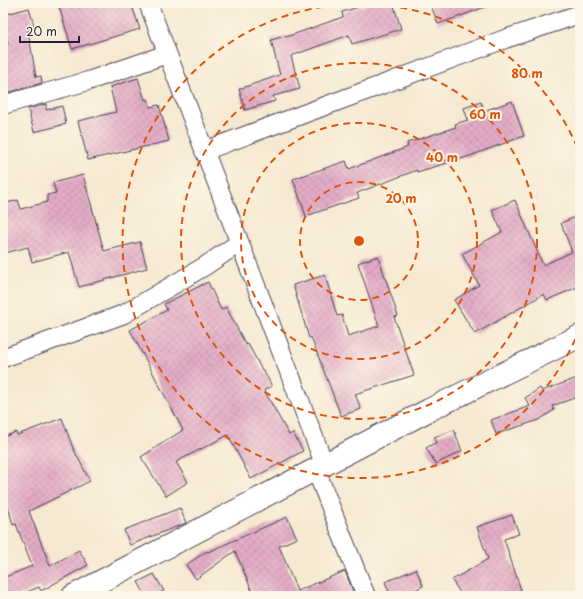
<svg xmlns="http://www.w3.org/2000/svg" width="583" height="599" font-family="'Playpen Sans',sans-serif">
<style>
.building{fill:url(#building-cross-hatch)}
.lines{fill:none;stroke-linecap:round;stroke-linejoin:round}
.minor-casing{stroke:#424052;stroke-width:20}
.tertiary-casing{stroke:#424052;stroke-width:24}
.minor{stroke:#fff;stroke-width:18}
.tertiary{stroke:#fff;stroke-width:22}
.ring{fill:none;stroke:#de560e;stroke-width:2;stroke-dasharray:7 5}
.centre{fill:#de560e;stroke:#fcf5e5;stroke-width:2}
.ring-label{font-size:12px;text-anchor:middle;font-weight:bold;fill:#de560e;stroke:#fcf5e5;stroke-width:4;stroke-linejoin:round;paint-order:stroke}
</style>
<defs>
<pattern id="building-cross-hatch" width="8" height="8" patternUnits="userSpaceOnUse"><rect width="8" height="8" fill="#e4acc6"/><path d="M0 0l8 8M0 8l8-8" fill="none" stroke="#c394ab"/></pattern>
</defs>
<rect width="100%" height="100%" fill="#fcf5e5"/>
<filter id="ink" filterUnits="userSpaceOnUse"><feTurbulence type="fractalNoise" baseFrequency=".025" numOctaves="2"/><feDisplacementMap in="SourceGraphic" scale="8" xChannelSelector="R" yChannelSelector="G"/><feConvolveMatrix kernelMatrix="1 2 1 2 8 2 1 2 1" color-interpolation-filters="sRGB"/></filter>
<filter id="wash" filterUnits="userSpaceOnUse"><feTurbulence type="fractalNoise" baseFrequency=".012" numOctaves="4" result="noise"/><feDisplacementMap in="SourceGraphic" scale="16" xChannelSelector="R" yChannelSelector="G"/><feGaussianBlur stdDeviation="0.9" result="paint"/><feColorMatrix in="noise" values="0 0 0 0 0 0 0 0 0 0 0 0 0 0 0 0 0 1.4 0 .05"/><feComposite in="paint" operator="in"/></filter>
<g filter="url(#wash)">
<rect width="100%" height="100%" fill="#f6e9d1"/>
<g id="blocks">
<g class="building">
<polygon points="58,3 131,3 140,29 72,49"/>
<polygon points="372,3 393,3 401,29 352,44 349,35 291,56 300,89 273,96 275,101 245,110 239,89 280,75 271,40 285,36 286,37 343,17 342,12"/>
<polygon points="430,3 491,3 491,5 438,24"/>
<polygon points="29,8 35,29 28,31 36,77 41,76 42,83 3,94 3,45 8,44 3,26 3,15"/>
<polygon points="138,78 145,100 148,99 150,107 159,105 169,141 88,160 78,121 116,112 110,87"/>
<polygon points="512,101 524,136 467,157 417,172 417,170 357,193 359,198 306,216 293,179 346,161 349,169 408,147 407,143 456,127 455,124 468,120 464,108 481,102 484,111"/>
<polygon points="46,104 46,110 62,106 66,124 34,132 28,109"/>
<polygon points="83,175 104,251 140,242 147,268 79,287 69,252 32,262 28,247 5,253 3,245 3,204 18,200 21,209 47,202 47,195 56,193 53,183"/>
<polygon points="515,200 543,265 572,252 561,223 580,215 580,286 547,300 544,294 475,334 454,300 479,285 462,254 502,232 492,210"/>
<polygon points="378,256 398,316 394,317 414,375 355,394 361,409 341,416 311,337 309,338 293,285 325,275 337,316 342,315 348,336 379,326 358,263"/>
<polygon points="208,282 221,310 226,307 246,345 248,344 262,370 263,370 272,386 264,390 289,435 293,433 303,451 251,479 228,435 176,462 188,482 166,496 141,457 183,430 130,330 167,310 164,304"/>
<polygon points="580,377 580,396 552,406 554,410 539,420 496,434 491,420 530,406 525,398 540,388 542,391"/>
<polygon points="62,418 73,448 90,481 29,511 50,566 79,550 88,565 41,591 39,587 17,596 3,596 3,578 32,566 16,524 13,525 3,487 3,437 16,432 17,435"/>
<polygon points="454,430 462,451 436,464 426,448 437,442 434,437"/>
<polygon points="180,508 186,523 130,545 124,530"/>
<polygon points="512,515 519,534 504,539 523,596 462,596 452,580 488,559 477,527"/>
<polygon points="287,517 297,538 279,546 297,591 345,571 355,596 254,596 235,551 196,579 186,565 207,551 208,552"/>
<polygon points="416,569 423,586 402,596 391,596 385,582"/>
<polygon points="154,574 164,591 155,596 146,596 138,582"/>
</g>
</g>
</g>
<g filter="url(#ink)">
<use href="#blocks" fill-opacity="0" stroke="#424052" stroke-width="1"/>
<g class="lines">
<defs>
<g id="minor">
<polyline points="148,3 325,466"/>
<polyline points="3,105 88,81 167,54"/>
<polyline points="204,151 505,39 580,14"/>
<polyline points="3,358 124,314 205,266 239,243"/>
<polyline points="316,470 366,596"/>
</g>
<polyline id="tertiary" points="73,596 429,410 580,336"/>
</defs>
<use href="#minor" class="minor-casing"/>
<use href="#tertiary" class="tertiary-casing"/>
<use href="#minor" class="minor"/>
<use href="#tertiary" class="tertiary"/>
</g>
</g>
<g class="ring">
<circle cx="359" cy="241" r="59"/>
<circle cx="359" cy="241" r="118"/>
<circle cx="359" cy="241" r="178"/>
<path d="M580 328A237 237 0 1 1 580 154"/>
</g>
<circle cx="359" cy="241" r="6" class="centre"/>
<g class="ring-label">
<text x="527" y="78">80 m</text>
<text x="485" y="119">60 m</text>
<text x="442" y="162">40 m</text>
<text x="401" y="203">20 m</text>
</g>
<rect width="583" height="599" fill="none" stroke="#fcf5e5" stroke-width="16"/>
<path d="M20 36v6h59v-6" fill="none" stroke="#22223b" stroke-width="2"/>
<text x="26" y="36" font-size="12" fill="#22223b" stroke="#fcf5e5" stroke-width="3" paint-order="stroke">20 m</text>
</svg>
